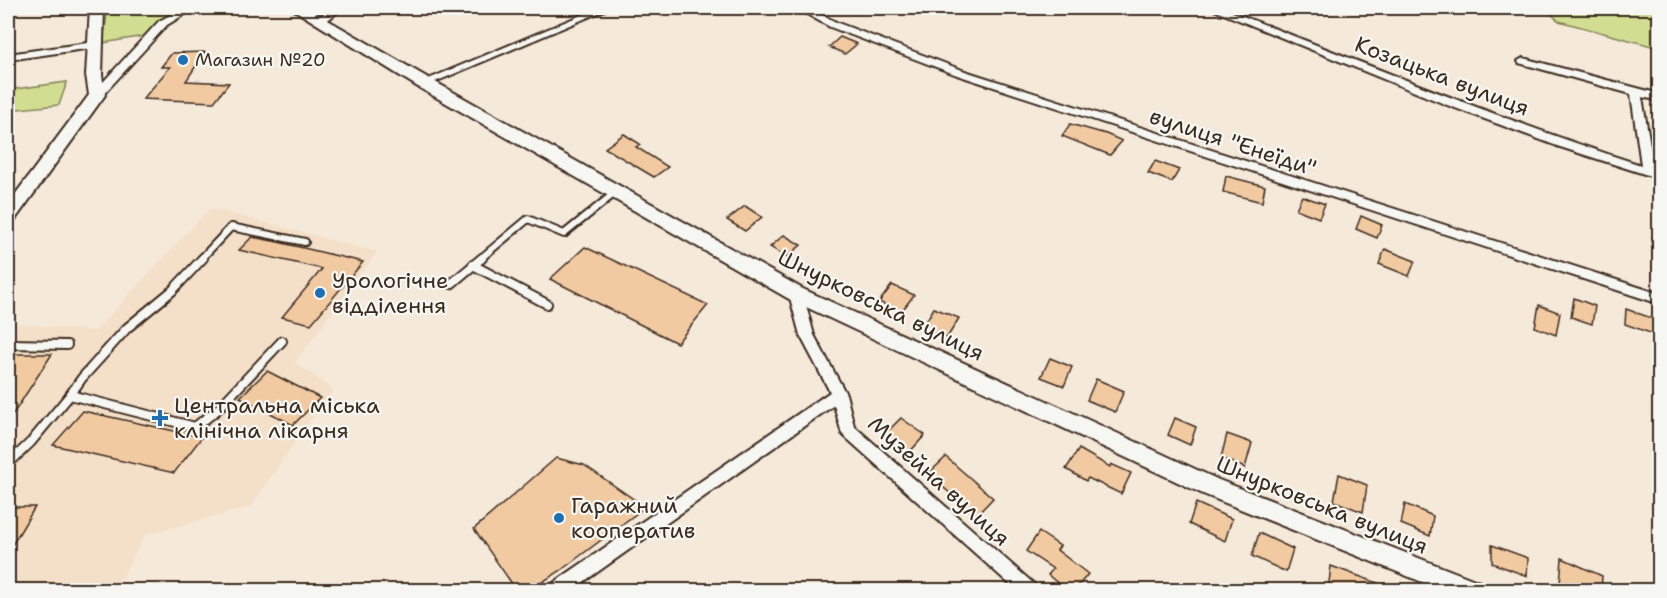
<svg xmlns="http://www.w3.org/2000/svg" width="1667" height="598" font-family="'Shantell Sans',sans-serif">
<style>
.built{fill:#f4e0c9}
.green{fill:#d1de91;stroke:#868458;stroke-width:1.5}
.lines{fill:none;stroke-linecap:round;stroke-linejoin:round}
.stream{stroke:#5f8989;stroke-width:4.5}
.building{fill:#f2caa2;stroke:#3b2a1e;stroke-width:1.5}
.lane-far1-casing{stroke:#3b2a1e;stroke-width:10}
.lane-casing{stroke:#3b2a1e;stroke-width:12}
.street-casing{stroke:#3b2a1e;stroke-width:4}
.secondary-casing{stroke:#3b2a1e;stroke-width:4}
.lane-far1{stroke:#f6f6f2;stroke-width:6}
.lane{stroke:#f6f6f2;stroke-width:8}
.street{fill:#f6f6f2;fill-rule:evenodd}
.secondary{fill:#f6f6f2;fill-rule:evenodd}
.poi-dot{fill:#1f6fb2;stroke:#f6f6f2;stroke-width:2}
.labels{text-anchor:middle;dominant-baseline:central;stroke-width:4.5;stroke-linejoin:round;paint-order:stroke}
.far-poi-label{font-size:18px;fill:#3b2a1e;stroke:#f6f6f2;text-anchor:start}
.street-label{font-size:22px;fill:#3b2a1e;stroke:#f6f6f2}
.poi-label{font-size:22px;fill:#3b2a1e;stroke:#f6f6f2;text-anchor:start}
</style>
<rect width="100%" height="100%" fill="#f5e9da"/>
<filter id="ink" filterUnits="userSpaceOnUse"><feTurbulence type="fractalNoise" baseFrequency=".0167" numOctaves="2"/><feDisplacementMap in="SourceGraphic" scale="12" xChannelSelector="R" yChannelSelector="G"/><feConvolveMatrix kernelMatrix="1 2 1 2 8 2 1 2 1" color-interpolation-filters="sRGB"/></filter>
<g filter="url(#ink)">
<polygon class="built" points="210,208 377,252 295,362 333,390 292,446 251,507 145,535 115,590 8,590 8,323 95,331"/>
<g class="green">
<polygon points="108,8 177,8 144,36 103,43"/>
<polygon points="1538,8 1659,8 1659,48 1559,21 1551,14"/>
<polygon points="67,82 59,105 8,110 8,90"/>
</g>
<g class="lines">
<polyline class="stream" points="1646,8 1660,9"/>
</g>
<g class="building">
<polygon points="840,37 857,44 845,54 829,47"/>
<polygon points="205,52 186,81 229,83 214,102 143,99 170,67 161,67 172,53"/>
<polygon points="1070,124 1106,134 1122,141 1110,155 1062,136"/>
<polygon points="624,134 640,144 636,147 668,167 654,177 605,148"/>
<polygon points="1155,161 1179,170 1172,182 1148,173"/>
<polygon points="1226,176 1265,186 1262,202 1223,192"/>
<polygon points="1302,196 1325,204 1319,218 1296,209"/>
<polygon points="745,206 762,217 745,231 727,220"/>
<polygon points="1361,216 1382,225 1377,238 1356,229"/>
<polygon points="784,235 801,245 787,257 770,247"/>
<polygon points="252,237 278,242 363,262 311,324 282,317 322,269 239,250"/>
<polygon points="585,247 708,305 677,343 550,279"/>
<polygon points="1385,249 1415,261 1409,276 1379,264"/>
<polygon points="892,285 914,295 901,312 879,302"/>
<polygon points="1574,298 1595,306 1592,324 1571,317"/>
<polygon points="1539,305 1560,313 1556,335 1535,327"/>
<polygon points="934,308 959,318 947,338 922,328"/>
<polygon points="1626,309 1654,319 1653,334 1625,324"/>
<polygon points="8,354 52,354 8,422"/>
<polygon points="1050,358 1072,367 1064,386 1041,377"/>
<polygon points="267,371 320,398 293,425 240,397"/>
<polygon points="1096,379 1124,391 1115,412 1087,400"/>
<polygon points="83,411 202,437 174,473 53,445"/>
<polygon points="901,418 925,435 907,455 882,437"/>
<polygon points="1175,418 1196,427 1190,445 1168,435"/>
<polygon points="1227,434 1252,443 1245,468 1221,458"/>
<polygon points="1079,449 1110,467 1111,464 1131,473 1121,494 1088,478 1086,481 1066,469"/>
<polygon points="946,457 993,498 976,516 928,474"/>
<polygon points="556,458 584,465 645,507 560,571 528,591 517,591 474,529"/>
<polygon points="1339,474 1367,485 1363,512 1334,501"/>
<polygon points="1196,503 1232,519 1225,541 1189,524"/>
<polygon points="1405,504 1433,516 1430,536 1401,524"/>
<polygon points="8,507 35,507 8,552"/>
<polygon points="1039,532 1060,546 1057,550 1088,574 1074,591 1067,591 1048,575 1053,569 1026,551"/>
<polygon points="1259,533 1293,549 1286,572 1252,556"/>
<polygon points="1492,545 1528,558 1527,576 1492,563"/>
<polygon points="1562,558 1602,576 1601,591 1575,591 1560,584"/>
<polygon points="1331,566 1394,589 1393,591 1328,591"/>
</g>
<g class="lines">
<defs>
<g id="lane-far1">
<polyline points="201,259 231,227 305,242"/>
<polyline points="480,259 528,219 564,234 616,192"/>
</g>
<g id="lane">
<polyline points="203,258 172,291 127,328 82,378 70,395 195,427 217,410 282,341"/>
<polyline points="473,265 547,304"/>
<polyline points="451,284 482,258"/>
<polyline points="8,344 67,345"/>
<polyline points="8,464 31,442 70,395"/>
</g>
<g id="street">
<polygon points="184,8 195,8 167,25 101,97 93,97 93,93 159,21"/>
<polygon points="332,8 343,8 324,23 316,23 316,19"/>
<polygon points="598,8 610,8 428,85 420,85 419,83"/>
<polygon points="796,8 808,8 838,23 965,71 1660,294 1660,304 957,75 830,27"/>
<path d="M1209 8H1222C1361 62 1499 119 1641 165L1631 94 1519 63 1518 61 1523 58 1660 94V101L1642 97 1654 169 1660 171V179L1557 146 1447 105Z"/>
<polygon points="95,42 99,43 99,47 8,60 8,54"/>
<polygon points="796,289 801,290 803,294 814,335 846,394 854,426 1034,584 1036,590 1016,590 842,434 834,405 572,590 550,590 552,584 830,392 800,335 789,294 791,290"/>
</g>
<g id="secondary">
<polygon points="90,8 104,8 102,75 105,95 14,221 8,222 8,204 89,95 86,75"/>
<polygon points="291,8 307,8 430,79 803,289 1219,480 1480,582 1483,590 1442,590 1203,494 789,299 418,87"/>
</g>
</defs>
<use href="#lane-far1" class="lane-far1-casing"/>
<use href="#lane" class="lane-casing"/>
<use href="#street" class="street-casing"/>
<use href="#secondary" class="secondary-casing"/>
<use href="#lane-far1" class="lane-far1"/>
<use href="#lane" class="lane"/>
<use href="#street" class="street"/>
<use href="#secondary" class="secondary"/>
</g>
</g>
<g class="poi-dot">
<circle cx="183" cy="60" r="6"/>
<circle cx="320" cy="293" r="6"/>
<path d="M157 409h6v6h6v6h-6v6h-6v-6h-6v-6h6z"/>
<circle cx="559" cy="518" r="6"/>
</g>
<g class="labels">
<g class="far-poi-label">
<text x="195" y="60">Магазин №20</text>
</g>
<g class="street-label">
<text transform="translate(1442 76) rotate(21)">Козацька вулиця</text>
<text transform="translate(1233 142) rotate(18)">вулиця "Енеїди"</text>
<text transform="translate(881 305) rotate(26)">Шнурковська вулиця</text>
<text transform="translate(939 481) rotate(42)">Музейна вулиця</text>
<text transform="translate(1322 505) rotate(22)">Шнурковська вулиця</text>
</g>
<g class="poi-label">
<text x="332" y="280">Урологічне<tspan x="332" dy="25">відділення</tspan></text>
<text x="174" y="405">Центральна міська<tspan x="174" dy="25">клінічна лікарня</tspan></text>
<text x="571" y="505">Гаражний<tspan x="571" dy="25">кооператив</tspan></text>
</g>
</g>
<rect width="1667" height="598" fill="none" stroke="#f6f6f2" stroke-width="30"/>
<rect x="15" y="15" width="1637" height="568" fill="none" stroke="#3b2a1e" stroke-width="2" filter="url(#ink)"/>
</svg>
